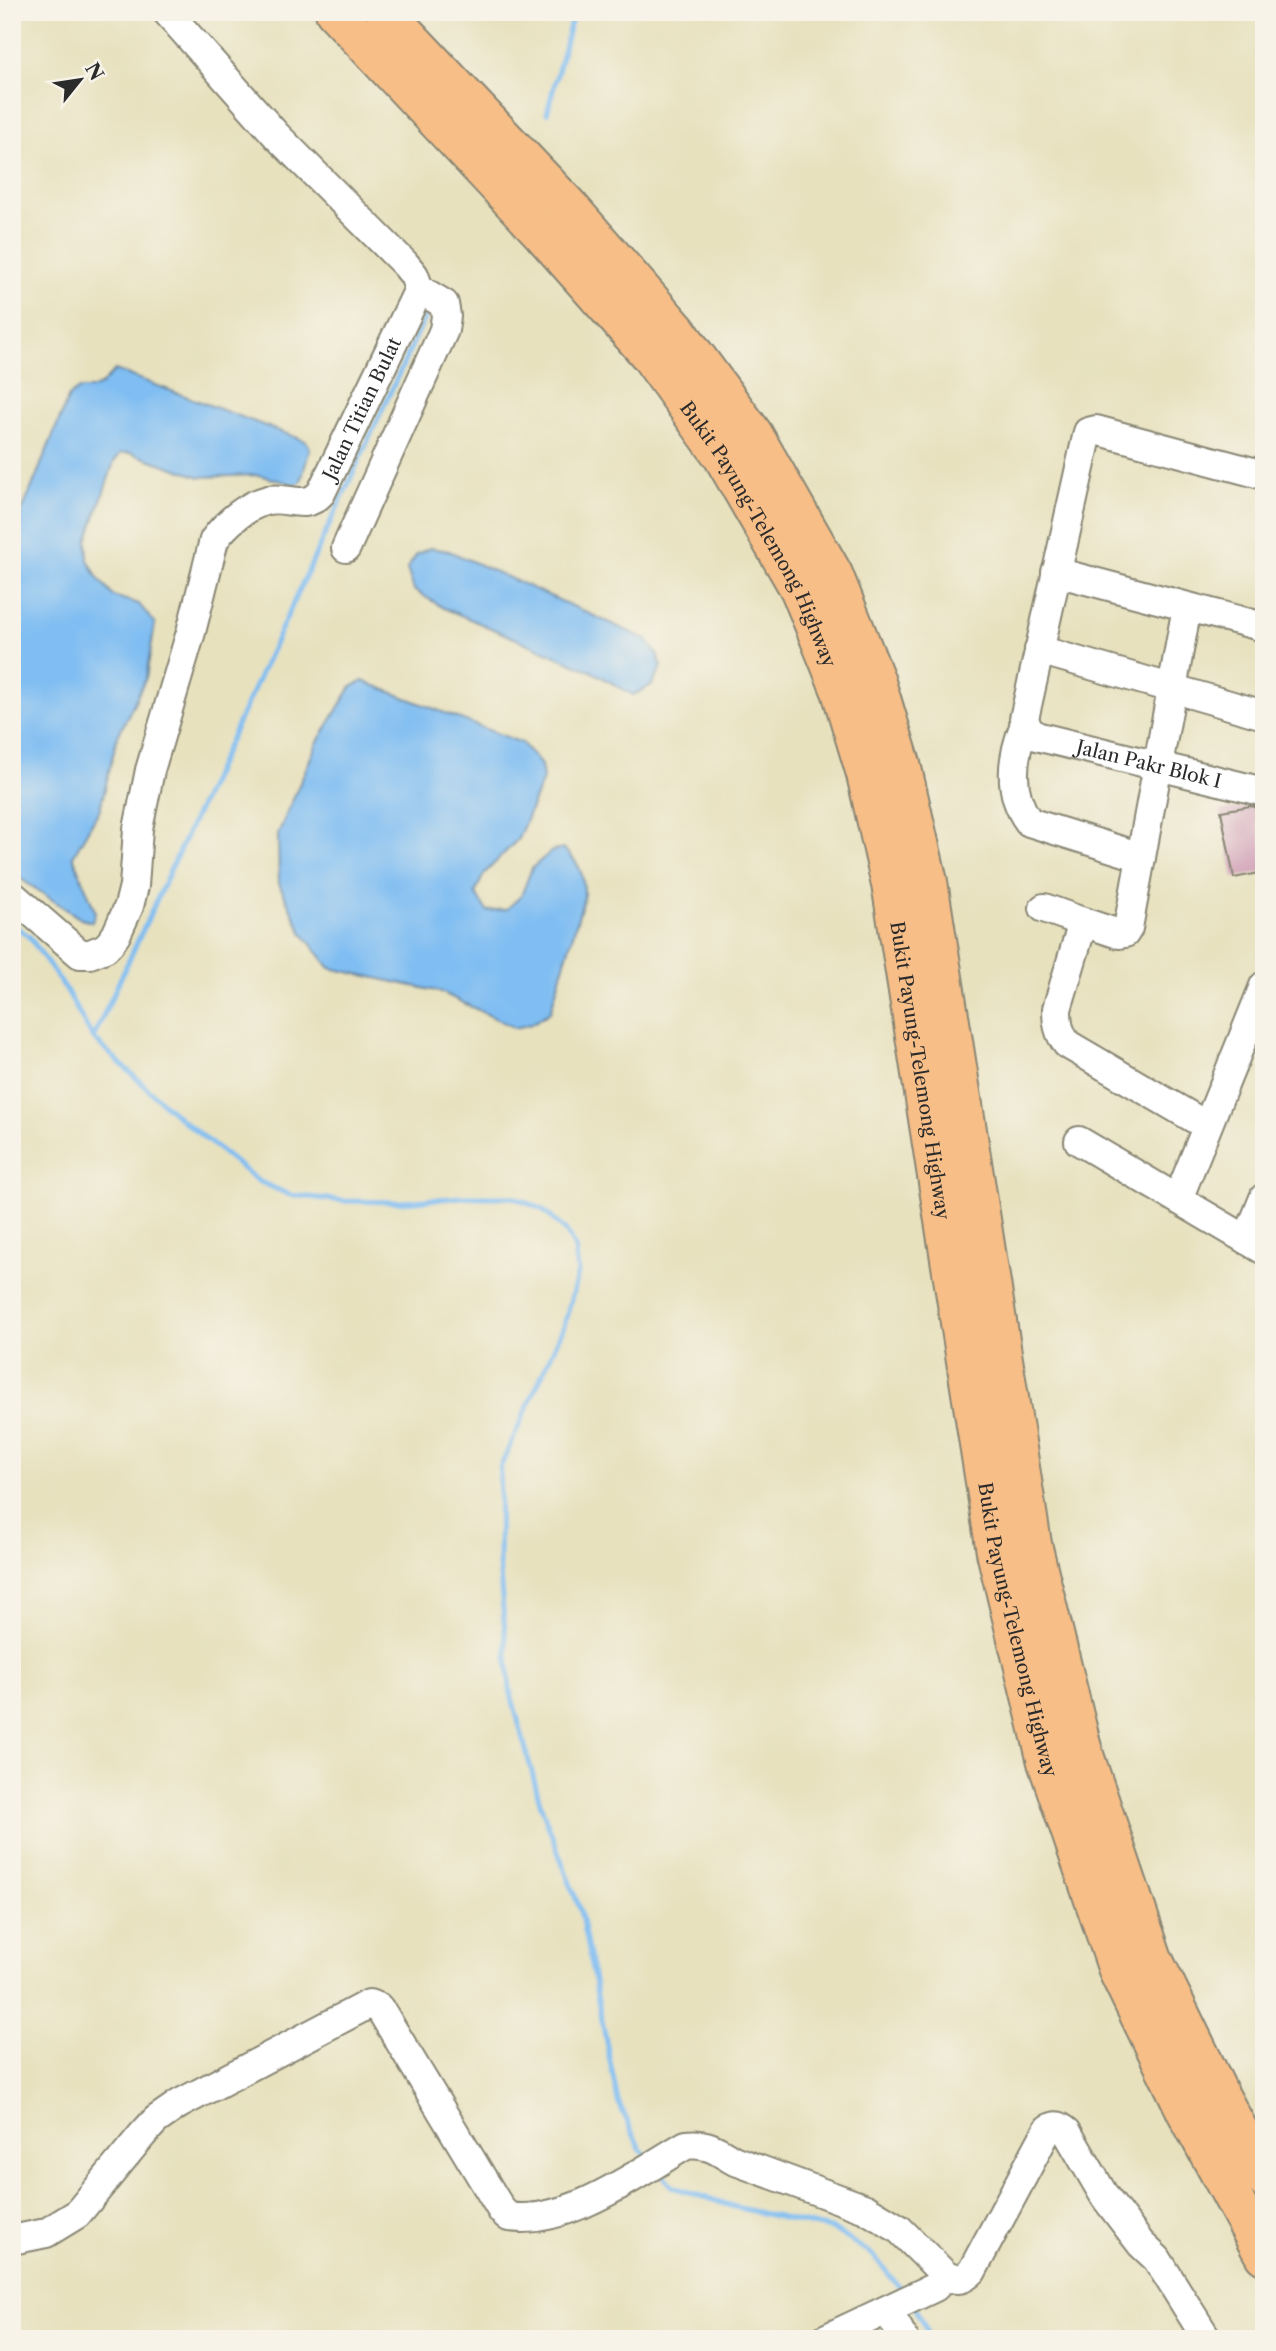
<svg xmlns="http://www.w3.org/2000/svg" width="1276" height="2351" font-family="'Libre Caslon Text',serif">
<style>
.water{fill:#7fbdf2;stroke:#55748e;stroke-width:2}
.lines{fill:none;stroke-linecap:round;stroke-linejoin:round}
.stream{stroke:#7fbdf2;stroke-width:5}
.building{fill:#ca92af}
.minor-casing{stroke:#898674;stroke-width:32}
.highway-casing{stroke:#898674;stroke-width:42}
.minor{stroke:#fff;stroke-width:28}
.highway{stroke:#f7be87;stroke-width:38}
.labels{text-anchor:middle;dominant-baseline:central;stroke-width:5;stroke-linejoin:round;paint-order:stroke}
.street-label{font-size:19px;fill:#2b2b2b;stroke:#f7f3e8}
</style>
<rect width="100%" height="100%" fill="#f7f3e8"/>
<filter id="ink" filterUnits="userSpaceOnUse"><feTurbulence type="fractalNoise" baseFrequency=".0143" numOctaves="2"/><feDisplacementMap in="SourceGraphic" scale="14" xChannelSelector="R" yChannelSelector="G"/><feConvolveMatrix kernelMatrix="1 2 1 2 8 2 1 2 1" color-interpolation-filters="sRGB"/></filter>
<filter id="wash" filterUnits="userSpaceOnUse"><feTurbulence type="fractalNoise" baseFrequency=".00686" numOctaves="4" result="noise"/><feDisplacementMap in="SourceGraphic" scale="28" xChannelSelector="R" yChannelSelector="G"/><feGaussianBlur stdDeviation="1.57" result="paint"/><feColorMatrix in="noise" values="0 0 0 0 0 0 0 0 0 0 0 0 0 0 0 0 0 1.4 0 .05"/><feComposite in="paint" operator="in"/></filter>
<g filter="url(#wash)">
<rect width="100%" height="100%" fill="#e7e1be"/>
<g class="water">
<polygon points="115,370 306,441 310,448 301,481 296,485 259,475 200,477 131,453 121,453 114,462 87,541 88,560 98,578 113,596 139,604 155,624 146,678 117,738 100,809 73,856 95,911 92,922 81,919 12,873 12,548 18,521 69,396 79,389 90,389 101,385"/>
<polygon points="430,548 449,551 646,639 657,654 662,666 652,685 633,695 591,671 444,608 414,590 407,569 417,554"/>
<path d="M363 681 522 743 541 765 543 779 518 839 484 874 475 893 487 911 507 909 521 896 532 868 552 851 564 849C581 865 584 874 584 897L550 1012 531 1024 515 1028 441 992 330 968 303 934 279 884 278 834 317 743 351 687Z"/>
</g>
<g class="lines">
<g class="stream">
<polyline points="547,113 570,25 576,12"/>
<polyline points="12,924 29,936 66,990 93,1038 176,1115 258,1181 290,1195 345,1201 403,1202 461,1197 513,1197 542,1209 565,1230 575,1248 578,1272 564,1326 500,1468 499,1563 510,1690 541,1806 580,1910 618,2101 640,2149 648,2157"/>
<polyline points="93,1038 430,306"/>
<polyline points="659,2170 673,2187 735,2207 834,2230 873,2255 904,2293"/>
<polyline points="914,2306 931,2339"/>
</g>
</g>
<g id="blocks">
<polygon class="building" points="1250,806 1255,807 1264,851 1264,872 1234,878 1221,811"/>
</g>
</g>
<g filter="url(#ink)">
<use href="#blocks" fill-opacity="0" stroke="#898674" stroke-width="2"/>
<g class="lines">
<defs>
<g id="minor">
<path id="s1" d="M1264 475 1096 430 1088 432 1024 719 1028 729 1036 736 1264 792"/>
<polyline points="346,548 444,330 446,316 444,304 419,289"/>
<polyline points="1056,572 1264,627"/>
<path d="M1187 607 1128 928 1125 933 1119 934 1083 922 1057 1009C1057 1024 1059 1033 1067 1044L1207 1126"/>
<polyline points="1039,650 1264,715"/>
<path d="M1025 724C1012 756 1007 792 1029 822L1141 857"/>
<path id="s2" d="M12 895 80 954H90L105 948 110 943 116 935 129 906 134 886 138 829 150 770 191 632 214 540C226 523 247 505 268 500 288 496 305 511 321 493L419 289 414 275 405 264 277 136 167 12"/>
<polyline points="1044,908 1083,922"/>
<polyline points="1079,1141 1264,1250"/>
<polyline points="1178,1199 1264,986"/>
<polyline points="1247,1240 1264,1198"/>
<path d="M12 2240 46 2233 77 2214 143 2134 156 2120 179 2104 369 2004 378 2007 382 2012 502 2211 509 2217C567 2226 638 2173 686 2145 706 2142 717 2150 733 2160L866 2209 899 2229 946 2276C958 2281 963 2280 972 2271L1048 2129C1057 2124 1060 2126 1067 2132L1105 2197 1141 2244 1157 2259 1207 2339"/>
<polyline points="888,2311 904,2339"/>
<polyline points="825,2339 935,2287 946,2276"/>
</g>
<g id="highway">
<path id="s3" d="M335 12 542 233 649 354 722 455 800 590 841 691 866 774 892 889 996 1552 1047 1762 1119 1973 1187 2113 1264 2255"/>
<polyline points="385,12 570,208 677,331 753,434 833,574 875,679 901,764 928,882 1032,1544 1083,1752 1153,1959 1220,2096 1264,2178"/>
</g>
</defs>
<use href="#minor" class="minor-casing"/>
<use href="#highway" class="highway-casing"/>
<use href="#minor" class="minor"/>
<use href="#highway" class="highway"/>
</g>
</g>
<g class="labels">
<g class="street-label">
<text stroke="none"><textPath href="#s2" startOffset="760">Jalan Titian Bulat</textPath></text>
<text stroke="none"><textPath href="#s3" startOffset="676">Bukit Payung-Telemong Highway</textPath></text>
<text stroke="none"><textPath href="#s1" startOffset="614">Jalan Pakr Blok I</textPath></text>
<text stroke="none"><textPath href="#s3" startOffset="1242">Bukit Payung-Telemong Highway</textPath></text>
<text stroke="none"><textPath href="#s3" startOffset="1810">Bukit Payung-Telemong Highway</textPath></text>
</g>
</g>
<rect width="1276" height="2351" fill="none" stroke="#f7f3e8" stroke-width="42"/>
<g transform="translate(80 80) rotate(60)" stroke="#f7f3e8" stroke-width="5" paint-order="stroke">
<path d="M0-5L12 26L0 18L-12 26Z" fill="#2b2b2b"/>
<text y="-10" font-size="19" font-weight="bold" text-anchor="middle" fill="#2b2b2b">N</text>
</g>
</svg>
